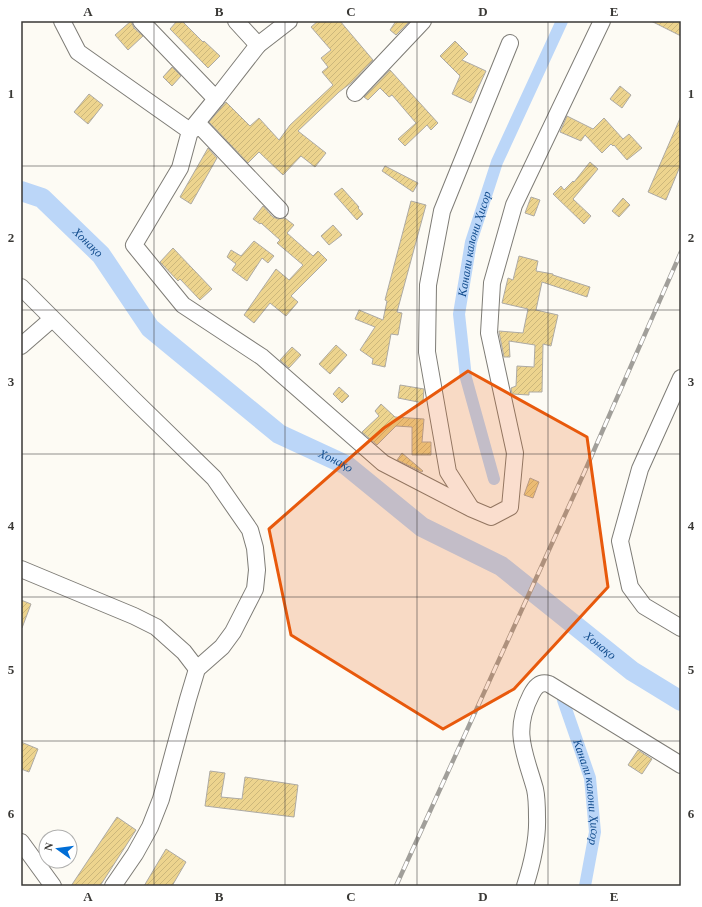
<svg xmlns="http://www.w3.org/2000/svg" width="702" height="907" font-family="'Times New Roman',serif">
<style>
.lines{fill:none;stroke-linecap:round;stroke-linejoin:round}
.canal{stroke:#bbd6f8;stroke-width:12}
.river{stroke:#bbd6f8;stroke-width:20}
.building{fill:url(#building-hatch);stroke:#adaaa4}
.minor-casing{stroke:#7e7c76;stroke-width:18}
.minor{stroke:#fff;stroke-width:16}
.rail-casing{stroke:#a19f9a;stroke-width:4.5}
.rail{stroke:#fff;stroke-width:3;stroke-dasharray:9;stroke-linecap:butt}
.marked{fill:#e8590c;fill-opacity:0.2;stroke:#e8590c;stroke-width:3;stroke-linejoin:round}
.grid{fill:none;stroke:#3a3936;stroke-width:1;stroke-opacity:0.55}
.labels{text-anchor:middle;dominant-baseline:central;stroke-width:4;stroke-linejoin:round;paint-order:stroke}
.water-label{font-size:12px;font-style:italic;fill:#104b8c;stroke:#fff}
.neatline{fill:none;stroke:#3a3936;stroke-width:1.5}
.grid-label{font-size:13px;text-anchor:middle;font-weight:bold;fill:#3a3936}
</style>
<defs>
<pattern id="building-hatch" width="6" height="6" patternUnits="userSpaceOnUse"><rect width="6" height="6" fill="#edd48e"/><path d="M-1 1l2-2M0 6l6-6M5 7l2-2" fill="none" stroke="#ccb77b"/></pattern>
</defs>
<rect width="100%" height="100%" fill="#fdfbf4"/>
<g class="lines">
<g class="canal">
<path id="s1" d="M494 479 466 378 459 314 471 242 497 162 562 21"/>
<path id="s2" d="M563 700 590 778 595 832 585 886"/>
</g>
<path class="river" id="s3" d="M21 191 42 198 101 255 150 328 279 434 346 465 422 527 501 566 632 671 681 701"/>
</g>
<g class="building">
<polygon points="131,21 134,28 143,36 128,50 115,35"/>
<polygon points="177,21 182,21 203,42 204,41 220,56 208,68 170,29"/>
<polygon points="318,21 340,21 373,60 351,83 339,92 298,131 326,153 315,167 301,156 283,175 259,152 248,163 209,122 226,102 250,126 259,118 279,140 290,125 333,85 322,72 328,67 321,58 331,50 311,27"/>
<polygon points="396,21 410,21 396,35 390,30"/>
<polygon points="651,21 681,21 681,36"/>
<polygon points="455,41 468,54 462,60 486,71 471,103 452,94 460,76 440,56"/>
<polygon points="172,67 181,76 172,86 163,77"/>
<polygon points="390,70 438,123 431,130 427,125 405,146 398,139 416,123 392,95 389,97 380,88 368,100 364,97"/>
<polygon points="620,86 631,95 622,108 610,99"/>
<polygon points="89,94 103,105 88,124 74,112"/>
<polygon points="567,116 593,129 604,118 623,139 629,134 642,148 627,160 614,145 613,146 611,144 602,153 585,135 581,141 560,132"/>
<polygon points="681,116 681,164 666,200 648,192"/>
<polygon points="208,148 217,158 191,204 180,197"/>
<polygon points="590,162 598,169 573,199 591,216 584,224 553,194 561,186 564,190 573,181 574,182"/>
<polygon points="385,166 418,183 413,192 382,171"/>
<polygon points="342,188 359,207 358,208 363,214 357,220 334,194"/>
<polygon points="531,197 540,200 534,216 525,213"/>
<polygon points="623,198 630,205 619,217 612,211"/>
<polygon points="411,201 426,205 397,312 402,313 398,335 391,334 385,367 372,364 373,359 360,350 375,327 355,319 359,310 383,320 387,301 385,300"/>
<polygon points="263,206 273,217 278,219 285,218 294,225 287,233 313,256 318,251 327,260 291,296 298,302 286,316 270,303 254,323 244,315 276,269 289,280 303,265 277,243 280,240 261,223 260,224 253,219"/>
<polygon points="333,225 342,235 329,245 321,236"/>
<polygon points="254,241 274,256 268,263 262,258 247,281 232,270 236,264 227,257 231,250 241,256"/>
<polygon points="173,248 212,289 200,300 180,279 178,281 160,262"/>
<polygon points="519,256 538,261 536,271 553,274 553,275 590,287 587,297 542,282 536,310 558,315 551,346 543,344 542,392 529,392 529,395 512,394 511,388 516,386 517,366 534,367 535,345 509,341 510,357 504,357 499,332 499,331 523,333 528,309 502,303 508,278 513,280"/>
<polygon points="336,345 347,355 330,374 319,364"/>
<polygon points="292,347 301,355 289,368 280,360"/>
<polygon points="400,385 424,389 423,403 398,398"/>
<polygon points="339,387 349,396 342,403 333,394"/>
<polygon points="381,404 395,417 424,419 422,442 431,442 431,455 412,455 412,427 396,426 377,445 362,432 379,416 375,411"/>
<polygon points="402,453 423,471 422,472 397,460"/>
<polygon points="530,478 539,482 533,498 524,495"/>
<polygon points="21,600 31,604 22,628 21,627"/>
<polygon points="21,742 38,749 29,772 21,769"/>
<polygon points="638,750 652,759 642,774 628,765"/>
<polygon points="210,771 225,773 221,797 242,799 245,777 298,785 294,817 205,806"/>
<polygon points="117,817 136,830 100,886 71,886"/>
<polygon points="166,849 186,862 172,886 144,886"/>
</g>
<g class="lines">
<defs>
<g id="minor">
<polyline points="62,21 78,52 190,131 180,168 134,245 183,305 262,357 383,463 472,509 491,517 510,507 515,453 489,333 492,283 514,205 602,21"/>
<polyline points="141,21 216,99 258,45 289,21"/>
<polyline points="236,21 258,45"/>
<polyline points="355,93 423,21"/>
<polyline points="190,131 200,126 280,210"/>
<polyline points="190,131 216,99"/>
<polyline points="21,287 133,399 214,478 250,530 255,548 257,570 255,589 233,632 222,647 197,669 188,699 161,799 150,827 135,854 113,886"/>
<polyline points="21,346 52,319"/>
<polyline points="681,378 640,469 620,541 630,587 644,606 681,628"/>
<polyline points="471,508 448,472 427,352 428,285 442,211 510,43"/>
<polyline points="21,569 134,616 156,627 184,652 197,669"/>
<polyline points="21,842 53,886"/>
<path d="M525 886C532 864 538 840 537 817 537 808 537 798 535 789 525 753 512 732 531 695 535 687 540 681 549 684L681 765"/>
</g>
</defs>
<use href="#minor" class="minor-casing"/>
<use href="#minor" class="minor"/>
<defs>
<polyline id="rail" points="396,886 584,473 681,252"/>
</defs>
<use href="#rail" class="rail-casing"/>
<use href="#rail" class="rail"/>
</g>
<path class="marked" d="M468 371 587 437 608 587 514 689 443 729 291 635 269 529 384 428Z"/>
<path class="grid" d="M154 21V886M285 21V886M417 21V886M548 21V886M21 166H681M21 310H681M21 454H681M21 597H681M21 741H681"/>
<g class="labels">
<g class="water-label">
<text stroke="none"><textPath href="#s3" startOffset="86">Хонақо</textPath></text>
<text stroke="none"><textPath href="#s1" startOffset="241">Канали калони Ҳисор</textPath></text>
<text stroke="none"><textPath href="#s3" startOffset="422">Хонақо</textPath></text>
<text stroke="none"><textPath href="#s3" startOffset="746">Хонақо</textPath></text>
<text stroke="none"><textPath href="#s2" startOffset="96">Канали калони Ҳисор</textPath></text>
</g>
</g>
<rect width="702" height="907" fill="none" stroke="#ffffff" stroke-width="44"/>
<g transform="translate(58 849) rotate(284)"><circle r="19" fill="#ffffff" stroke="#b0b0af"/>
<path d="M0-3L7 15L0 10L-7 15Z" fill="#006ed6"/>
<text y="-6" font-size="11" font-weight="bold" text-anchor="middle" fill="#3a3936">N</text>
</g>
<rect x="22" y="22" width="658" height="863" class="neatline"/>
<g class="grid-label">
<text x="88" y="16">A</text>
<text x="219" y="16">B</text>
<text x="351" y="16">C</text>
<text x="483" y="16">D</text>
<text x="614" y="16">E</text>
<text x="11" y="98">1</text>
<text x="691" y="98">1</text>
<text x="11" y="242">2</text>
<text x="691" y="242">2</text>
<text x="11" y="386">3</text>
<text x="691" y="386">3</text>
<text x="11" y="530">4</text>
<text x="691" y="530">4</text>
<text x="11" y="674">5</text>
<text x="691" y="674">5</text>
<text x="11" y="818">6</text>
<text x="691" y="818">6</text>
<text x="88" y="901">A</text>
<text x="219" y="901">B</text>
<text x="351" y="901">C</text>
<text x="483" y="901">D</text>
<text x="614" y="901">E</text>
</g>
</svg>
